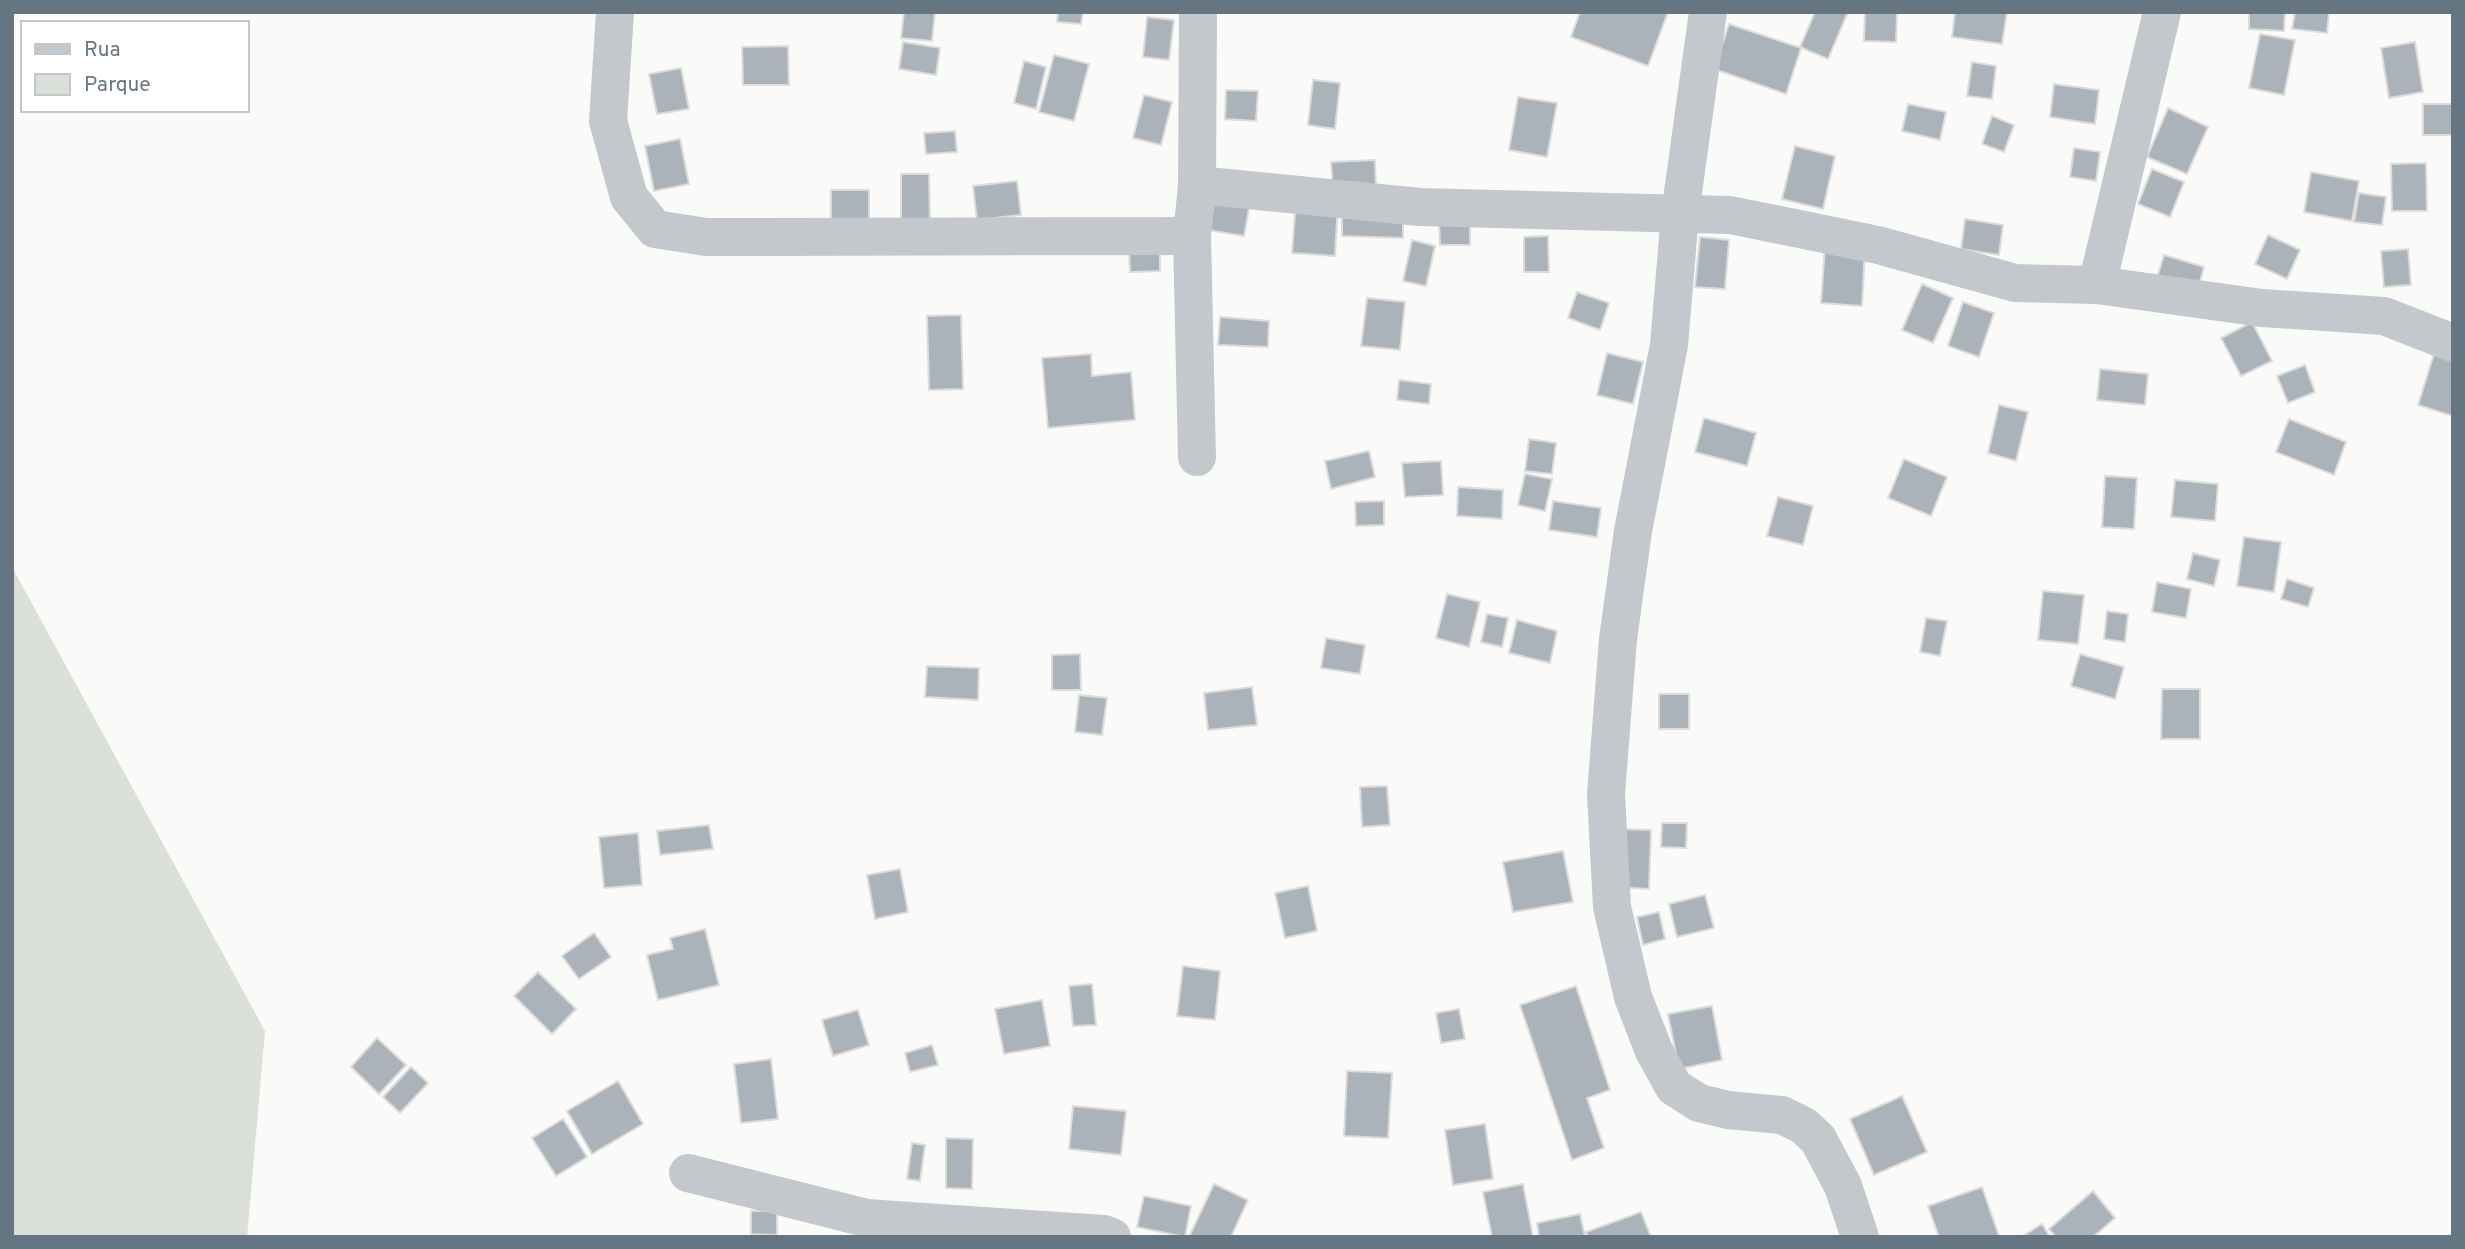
<svg xmlns="http://www.w3.org/2000/svg" width="2465" height="1249" font-family="Overpass,sans-serif">
<style>
.green{fill:#dadfd7}
.building{fill:#aab3b9;stroke:#dcdcda;stroke-width:2}
.lines{fill:none;stroke-linecap:round;stroke-linejoin:round}
.minor{stroke:#c3c8cc;stroke-width:38}
</style>
<rect width="100%" height="100%" fill="#fafaf8"/>
<polygon class="green" points="12,567 265,1031 247,1237 12,1237"/>
<g class="building">
<polygon points="904,12 935,12 932,41 901,38"/>
<polygon points="1058,12 1083,12 1081,24 1057,22"/>
<polygon points="1580,12 1668,12 1648,66 1571,37"/>
<polygon points="1815,12 1848,12 1828,59 1800,47"/>
<polygon points="1865,12 1897,12 1896,42 1864,41"/>
<polygon points="1955,12 2007,12 2002,44 1952,37"/>
<polygon points="2249,12 2285,12 2284,31 2249,29"/>
<polygon points="2295,12 2329,12 2327,33 2292,29"/>
<polygon points="1147,17 1174,20 1169,60 1143,57"/>
<polygon points="1729,24 1801,48 1786,94 1714,69"/>
<polygon points="2260,34 2295,40 2284,95 2249,88"/>
<polygon points="903,42 940,48 936,75 899,69"/>
<polygon points="2415,42 2423,92 2389,98 2381,48"/>
<polygon points="788,46 789,85 743,85 742,47"/>
<polygon points="1054,55 1089,64 1074,121 1039,112"/>
<polygon points="1024,61 1046,67 1036,109 1014,103"/>
<polygon points="1972,62 1996,66 1992,99 1967,96"/>
<polygon points="681,68 689,109 657,114 649,74"/>
<polygon points="1313,80 1340,83 1335,129 1308,125"/>
<polygon points="2054,84 2099,90 2095,124 2050,117"/>
<polygon points="1226,90 1258,91 1256,121 1225,119"/>
<polygon points="1144,95 1172,102 1161,145 1133,138"/>
<polygon points="1518,97 1557,103 1547,157 1509,150"/>
<polygon points="1908,104 1946,112 1940,140 1902,131"/>
<rect x="2423" y="104" width="30" height="31"/>
<polygon points="2168,108 2208,127 2187,174 2147,157"/>
<polygon points="1992,116 2014,125 2004,152 1982,144"/>
<polygon points="955,131 957,152 926,154 924,133"/>
<polygon points="680,139 689,184 654,191 645,146"/>
<polygon points="1795,146 1835,156 1823,209 1782,199"/>
<polygon points="2074,148 2100,152 2096,181 2070,177"/>
<polygon points="1375,160 1376,187 1333,189 1331,162"/>
<polygon points="2426,163 2427,211 2392,211 2391,164"/>
<polygon points="2152,169 2184,182 2170,217 2138,204"/>
<polygon points="2311,172 2359,181 2352,221 2304,212"/>
<polygon points="901,174 929,174 930,220 901,220"/>
<polygon points="1017,181 1021,215 977,220 973,186"/>
<rect x="831" y="190" width="38" height="33"/>
<polygon points="1216,192 1251,198 1244,236 1209,230"/>
<polygon points="2359,193 2386,197 2382,225 2354,222"/>
<polygon points="1296,201 1338,204 1335,256 1292,253"/>
<polygon points="1342,214 1403,215 1403,238 1342,236"/>
<polygon points="1965,219 2003,225 1999,255 1961,249"/>
<polygon points="1439,221 1470,221 1470,245 1440,245"/>
<polygon points="2268,235 2300,250 2287,279 2255,264"/>
<polygon points="1548,236 1549,272 1524,272 1524,237"/>
<polygon points="1700,237 1729,240 1725,289 1695,287"/>
<polygon points="1412,240 1435,246 1426,286 1403,281"/>
<polygon points="1825,246 1865,249 1862,306 1821,303"/>
<polygon points="1160,248 1160,271 1130,272 1129,249"/>
<polygon points="2408,249 2411,285 2384,287 2381,251"/>
<polygon points="2164,255 2204,267 2198,289 2157,278"/>
<polygon points="1922,284 1953,298 1933,343 1902,330"/>
<polygon points="1577,292 1609,303 1600,330 1568,318"/>
<polygon points="1367,298 1405,302 1400,350 1361,346"/>
<polygon points="1963,302 1994,313 1979,357 1948,346"/>
<polygon points="961,315 963,389 929,390 927,316"/>
<polygon points="1220,317 1269,321 1268,347 1218,345"/>
<polygon points="2252,322 2272,361 2241,376 2221,338"/>
<polygon points="2435,351 2453,357 2453,416 2418,405"/>
<polygon points="1607,353 1643,362 1633,404 1597,395"/>
<polygon points="1091,354 1092,376 1131,372 1135,420 1048,428 1042,358"/>
<polygon points="2305,365 2315,392 2288,403 2277,376"/>
<polygon points="2100,369 2148,374 2145,405 2097,400"/>
<polygon points="1399,380 1431,384 1429,404 1397,400"/>
<polygon points="1999,405 2028,412 2016,461 1988,453"/>
<polygon points="1704,418 1756,433 1747,466 1695,452"/>
<polygon points="2289,419 2346,442 2334,475 2276,452"/>
<polygon points="1529,439 1556,443 1552,474 1525,471"/>
<polygon points="1369,451 1375,477 1331,489 1325,461"/>
<polygon points="1904,459 1947,477 1931,516 1888,498"/>
<polygon points="1441,461 1443,495 1405,497 1402,463"/>
<polygon points="1525,474 1552,479 1545,511 1518,505"/>
<polygon points="2105,476 2137,478 2134,529 2102,527"/>
<polygon points="2175,480 2218,484 2215,521 2171,517"/>
<polygon points="1458,487 1503,490 1502,519 1457,516"/>
<polygon points="1778,497 1813,506 1803,545 1767,536"/>
<polygon points="1384,501 1384,525 1356,526 1355,502"/>
<polygon points="1553,501 1601,508 1597,537 1549,530"/>
<polygon points="2244,537 2281,542 2274,592 2237,586"/>
<polygon points="2193,553 2220,560 2214,586 2187,579"/>
<polygon points="2287,579 2314,588 2308,607 2281,599"/>
<polygon points="2157,582 2191,589 2186,618 2152,612"/>
<polygon points="2043,591 2084,595 2078,644 2038,640"/>
<polygon points="1447,594 1480,602 1469,647 1436,638"/>
<polygon points="2107,611 2128,614 2125,642 2104,639"/>
<polygon points="1487,614 1508,618 1502,647 1481,642"/>
<polygon points="1926,618 1947,621 1940,656 1920,652"/>
<polygon points="1517,620 1557,631 1550,663 1509,653"/>
<polygon points="1326,638 1365,645 1360,674 1321,668"/>
<polygon points="1080,654 1081,690 1052,690 1052,655"/>
<polygon points="2080,654 2124,667 2115,699 2071,686"/>
<polygon points="927,666 979,668 978,700 925,697"/>
<polygon points="1252,687 1257,725 1208,730 1204,693"/>
<polygon points="2162,689 2200,689 2200,739 2161,739"/>
<rect x="1659" y="694" width="30" height="35"/>
<polygon points="1079,695 1107,698 1102,735 1075,732"/>
<polygon points="1387,786 1390,825 1362,827 1360,787"/>
<polygon points="1662,823 1687,823 1686,848 1661,847"/>
<polygon points="709,825 713,849 660,855 657,831"/>
<polygon points="1617,829 1651,830 1649,889 1615,887"/>
<polygon points="638,833 642,885 604,888 599,837"/>
<polygon points="1563,851 1573,902 1513,912 1503,862"/>
<polygon points="900,869 908,912 875,919 867,875"/>
<polygon points="1308,886 1317,931 1285,938 1275,893"/>
<polygon points="1705,895 1714,928 1677,937 1669,904"/>
<polygon points="1659,912 1665,939 1643,945 1637,917"/>
<polygon points="705,929 719,985 658,1000 647,955 673,949 670,938"/>
<polygon points="594,933 611,957 579,979 562,956"/>
<polygon points="1183,966 1220,971 1215,1020 1177,1016"/>
<polygon points="538,972 576,1009 552,1034 514,996"/>
<polygon points="1092,984 1096,1025 1073,1026 1069,986"/>
<polygon points="1576,986 1610,1090 1587,1098 1604,1148 1572,1160 1520,1005"/>
<polygon points="1042,1000 1050,1046 1004,1054 995,1009"/>
<polygon points="1712,1006 1722,1060 1679,1069 1668,1014"/>
<polygon points="1459,1009 1465,1039 1441,1043 1436,1013"/>
<polygon points="858,1010 869,1045 833,1056 822,1020"/>
<polygon points="377,1038 406,1065 379,1094 351,1067"/>
<polygon points="932,1045 938,1065 910,1072 905,1053"/>
<polygon points="771,1059 778,1119 741,1123 734,1064"/>
<polygon points="411,1067 428,1083 400,1113 383,1097"/>
<polygon points="1347,1071 1392,1073 1388,1138 1344,1136"/>
<polygon points="618,1081 643,1124 592,1154 567,1111"/>
<polygon points="1902,1096 1927,1152 1874,1175 1850,1119"/>
<polygon points="1073,1106 1126,1111 1121,1155 1069,1149"/>
<polygon points="563,1119 587,1157 556,1176 532,1138"/>
<polygon points="1485,1124 1493,1179 1453,1185 1445,1130"/>
<polygon points="946,1138 973,1139 972,1189 946,1188"/>
<polygon points="912,1143 925,1145 920,1181 907,1179"/>
<polygon points="1214,1184 1248,1200 1231,1237 1189,1237"/>
<polygon points="1523,1184 1533,1237 1492,1237 1483,1192"/>
<polygon points="1982,1187 1999,1236 1939,1237 1928,1206"/>
<polygon points="2093,1191 2115,1218 2093,1237 2056,1237 2049,1229"/>
<polygon points="1144,1196 1191,1206 1185,1237 1137,1227"/>
<polygon points="751,1211 777,1211 777,1235 751,1234"/>
<polygon points="1641,1212 1651,1237 1588,1237 1586,1232"/>
<polygon points="1580,1214 1585,1237 1539,1237 1537,1223"/>
<polygon points="2042,1224 2050,1237 2021,1237"/>
</g>
<g class="lines">
<g class="minor">
<polyline points="615,12 608,121 629,197 655,229 706,237 1192,236"/>
<polyline points="1708,12 1680,214 1669,345 1633,531 1618,639 1606,794 1612,907 1633,997 1654,1051 1674,1087 1699,1103 1728,1110 1782,1115 1804,1126 1818,1139 1843,1186 1860,1237"/>
<polyline points="1197,185 1420,207 1730,215 1878,245 2015,283 2097,285 2262,308 2384,316 2453,343"/>
<polyline points="2097,285 2162,12"/>
<polyline points="1197,457 1192,236 1197,185 1198,12"/>
<polyline points="688,1173 866,1218 1104,1234 1112,1237"/>
</g>
</g>
<rect width="2465" height="1249" fill="none" stroke="#657683" stroke-width="28"/>
<rect x="21" y="21" width="228" height="91" fill="#ffffff" stroke="#c1c8cd" stroke-width="2"/>
<rect x="35" y="44" width="35" height="10" fill="#c3c8cc" stroke="#c1c8cd" stroke-width="2"/>
<text x="84" y="56" font-size="21" fill="#657683">Rua</text>
<rect x="35" y="74" width="35" height="21" fill="#dadfd7" stroke="#c1c8cd" stroke-width="2"/>
<text x="84" y="91" font-size="21" fill="#657683">Parque</text>
</svg>
